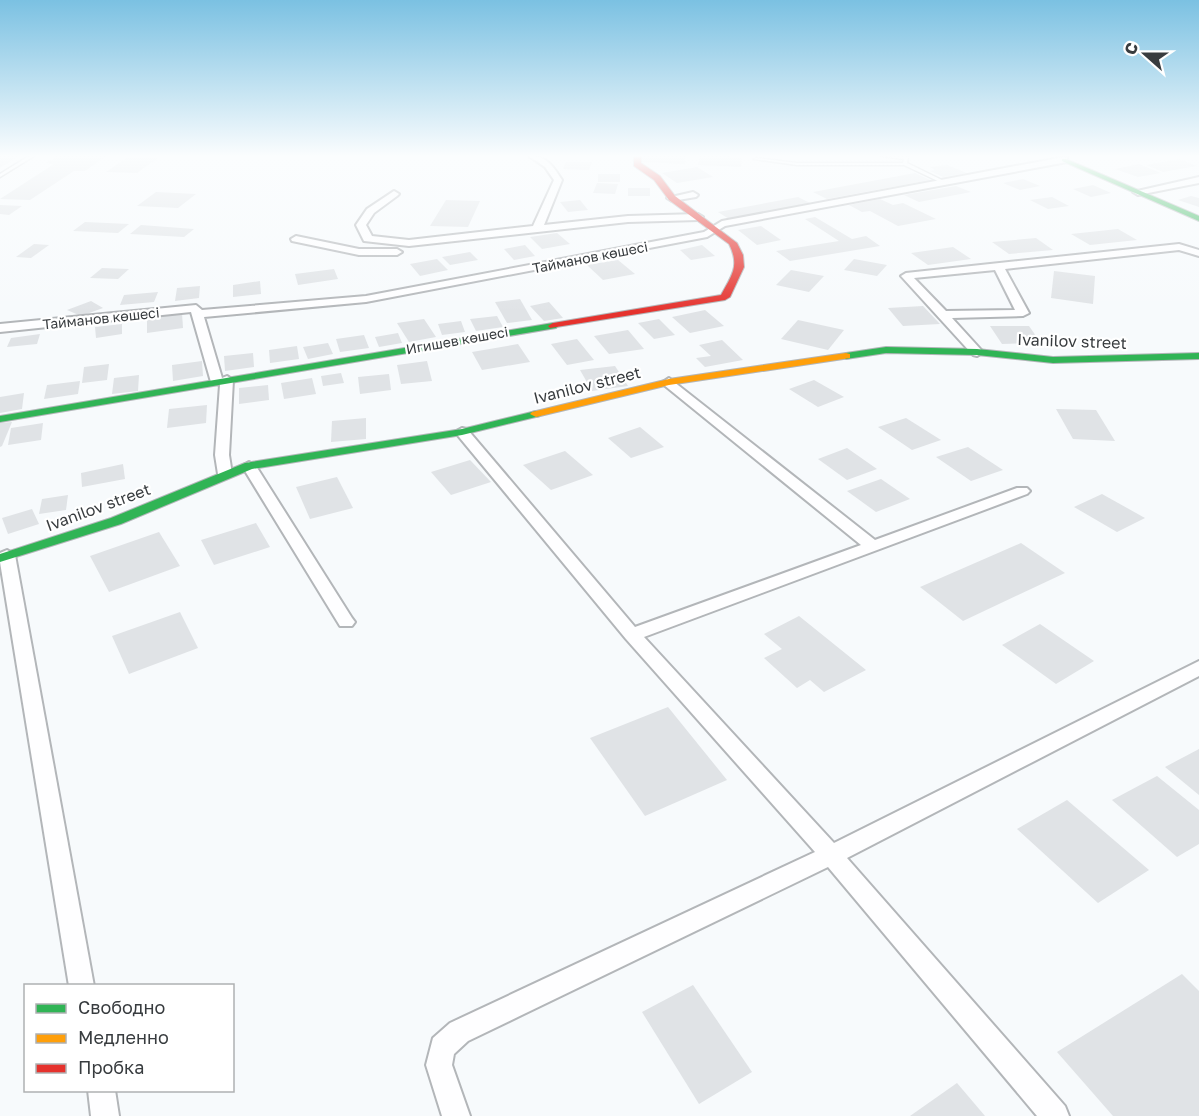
<svg xmlns="http://www.w3.org/2000/svg" width="1199" height="1116" font-family="'Golos Text',sans-serif">
<style>
.building{fill:#e0e3e6}
.lines{fill:none;stroke-linecap:round;stroke-linejoin:round}
.lane-casing{stroke:#b3b6b9;stroke-width:3}
.street-casing{stroke:#b3b6b9;stroke-width:4}
.fast-casing{stroke:#b3b6b9;stroke-width:2}
.slow-casing{stroke:#b3b6b9;stroke-width:2}
.jam-casing{stroke:#b3b6b9;stroke-width:2}
.lane{fill:#fefeff;fill-rule:evenodd}
.street{fill:#fefeff;fill-rule:evenodd}
.fast{fill:#30b455;fill-rule:evenodd}
.slow{fill:#ff9f0a;fill-rule:evenodd}
.jam{fill:#e5322d;fill-rule:evenodd}
.labels{text-anchor:middle;dominant-baseline:central;stroke-width:4.5;stroke-linejoin:round;paint-order:stroke}
.far-street-label{font-size:14px;fill:#383c3f;stroke:#fff}
.street-label{font-size:16px;fill:#383c3f;stroke:#fff}
</style>
<rect width="100%" height="100%" fill="#f7fafc"/>
<g class="building">
<polygon points="0,156 19,156 0,168"/>
<polygon points="57,156 106,156 85,171 74,171 30,200 0,199 54,164 46,163"/>
<polygon points="643,156 686,156 685,164 642,162"/>
<polygon points="700,156 742,157 741,167 698,165"/>
<polygon points="128,157 158,158 137,173 106,172"/>
<polygon points="1179,159 1197,166 1163,172 1146,165"/>
<polygon points="566,162 592,162 589,170 563,169"/>
<polygon points="1139,164 1161,173 1138,177 1115,169"/>
<polygon points="947,165 967,173 943,177 930,171 935,170 930,167"/>
<polygon points="697,167 713,177 677,183 662,173"/>
<polygon points="915,173 930,180 827,199 813,192"/>
<rect x="598" y="174" width="22" height="8"/>
<polygon points="1023,179 1040,186 1020,190 1003,183"/>
<polygon points="597,183 618,184 615,194 593,193"/>
<polygon points="1093,185 1111,193 1091,197 1073,189"/>
<polygon points="956,186 971,192 919,202 904,195"/>
<rect x="628" y="188" width="22" height="8"/>
<polygon points="156,192 196,194 178,208 137,206"/>
<polygon points="1191,196 1199,198 1199,207 1178,200"/>
<polygon points="798,197 810,203 729,219 718,212"/>
<polygon points="1052,197 1069,206 1048,209 1030,200"/>
<polygon points="880,199 893,205 903,203 936,219 898,226 870,211 862,212 849,205"/>
<polygon points="446,200 480,201 468,227 430,226"/>
<polygon points="580,200 588,210 568,212 560,202"/>
<polygon points="0,205 22,206 9,215 0,214"/>
<polygon points="815,217 852,239 866,236 880,246 790,261 776,251 839,241 805,219"/>
<polygon points="85,222 129,224 118,233 73,231"/>
<polygon points="141,225 194,229 184,237 130,234"/>
<polygon points="761,226 781,240 757,245 738,230"/>
<polygon points="1118,229 1137,240 1090,245 1071,234"/>
<polygon points="557,233 570,244 542,249 530,237"/>
<polygon points="1036,238 1053,250 1009,254 992,242"/>
<polygon points="34,244 49,245 31,258 16,257"/>
<polygon points="525,245 535,256 514,260 504,249"/>
<polygon points="702,245 715,256 691,260 680,250"/>
<polygon points="953,247 971,259 928,265 911,253"/>
<polygon points="470,252 478,260 450,265 442,257"/>
<polygon points="437,259 448,270 420,276 410,264"/>
<polygon points="854,259 887,265 877,276 844,270"/>
<polygon points="618,260 635,274 603,280 587,265"/>
<polygon points="102,268 129,269 118,279 90,278"/>
<polygon points="334,269 338,279 298,285 295,274"/>
<polygon points="791,270 824,276 809,292 776,285"/>
<polygon points="1054,271 1095,276 1093,304 1051,298"/>
<polygon points="260,281 261,294 233,297 233,285"/>
<polygon points="200,286 199,298 175,301 177,288"/>
<polygon points="158,292 154,302 120,305 124,295"/>
<polygon points="520,299 532,320 507,323 495,302"/>
<polygon points="91,301 103,308 81,316 67,310"/>
<polygon points="549,302 563,318 544,321 530,306"/>
<polygon points="923,306 940,324 903,326 888,308"/>
<polygon points="705,310 724,326 690,333 672,317"/>
<polygon points="182,313 183,328 147,333 147,318"/>
<polygon points="497,316 503,327 476,331 470,319"/>
<polygon points="424,319 436,337 409,342 397,323"/>
<polygon points="659,319 675,335 654,339 638,323"/>
<polygon points="798,320 844,330 828,350 781,339"/>
<polygon points="461,321 465,332 442,335 438,324"/>
<polygon points="122,324 122,334 96,338 95,327"/>
<polygon points="990,326 1029,326 1041,343 1002,344"/>
<polygon points="628,330 644,349 609,354 594,336"/>
<polygon points="398,333 402,343 379,347 375,337"/>
<polygon points="40,334 37,344 7,347 11,338"/>
<polygon points="364,335 369,348 340,352 336,339"/>
<polygon points="577,339 594,360 567,365 551,344"/>
<polygon points="722,340 743,360 705,367 696,358 711,356 699,345"/>
<polygon points="328,343 333,354 308,359 303,347"/>
<polygon points="518,344 530,362 482,370 472,352"/>
<polygon points="297,346 299,359 270,363 269,350"/>
<polygon points="253,353 254,367 225,371 224,356"/>
<polygon points="202,361 203,376 173,381 172,365"/>
<polygon points="427,361 432,381 401,384 397,365"/>
<polygon points="109,364 107,380 82,383 84,367"/>
<polygon points="615,366 628,386 592,391 580,370"/>
<polygon points="341,373 344,383 323,386 321,376"/>
<polygon points="389,374 391,390 360,394 358,377"/>
<polygon points="139,375 138,391 112,394 114,378"/>
<polygon points="312,378 316,394 284,399 281,383"/>
<polygon points="814,380 844,397 818,407 789,389"/>
<polygon points="80,381 78,394 44,399 47,385"/>
<polygon points="268,385 269,400 239,404 239,388"/>
<polygon points="24,393 22,409 0,413 0,397"/>
<polygon points="207,405 206,423 167,428 169,409"/>
<polygon points="1056,409 1096,410 1115,441 1073,439"/>
<polygon points="366,418 366,439 331,442 332,421"/>
<polygon points="906,418 941,440 912,450 878,427"/>
<polygon points="12,422 2,446 0,447 0,423"/>
<polygon points="43,423 41,440 8,445 11,428"/>
<polygon points="640,427 664,447 631,458 608,438"/>
<polygon points="968,447 1003,470 971,481 936,457"/>
<polygon points="847,448 877,469 847,480 818,459"/>
<polygon points="565,451 593,475 551,490 523,465"/>
<polygon points="470,460 491,482 451,495 431,472"/>
<polygon points="123,464 125,479 82,487 81,473"/>
<polygon points="337,477 353,508 310,519 296,487"/>
<polygon points="881,479 910,499 876,512 847,491"/>
<polygon points="1102,494 1145,518 1117,532 1074,507"/>
<polygon points="68,495 66,510 39,514 42,499"/>
<polygon points="32,509 39,524 8,534 2,518"/>
<polygon points="256,523 270,547 214,565 201,540"/>
<polygon points="159,532 180,566 109,592 90,556"/>
<polygon points="1021,543 1065,573 963,621 920,587"/>
<polygon points="180,612 198,648 129,674 112,636"/>
<polygon points="799,616 866,670 824,692 810,680 797,688 764,658 782,649 764,634"/>
<polygon points="1040,624 1094,661 1056,684 1002,645"/>
<polygon points="668,707 727,780 645,816 590,738"/>
<polygon points="1199,749 1199,795 1165,767"/>
<polygon points="1157,776 1199,810 1199,844 1177,857 1112,800"/>
<polygon points="1067,800 1149,870 1098,903 1017,829"/>
<polygon points="1182,974 1199,991 1199,1116 1113,1116 1057,1052"/>
<polygon points="693,985 752,1072 699,1104 642,1012"/>
<polygon points="957,1083 985,1116 910,1116"/>
</g>
<g class="lines">
<defs>
<g id="lane">
<polygon points="29,156 34,156 0,177 0,174"/>
<polygon points="881,156 908,157 907,163 946,182 942,183 904,165 797,165 754,159 756,158 797,163 903,163 904,159"/>
</g>
<g id="street">
<path d="M529 156C547 156 553 166 562 180L544 225 628 216 698 214 703 217 698 220 628 222 409 246 364 241 356 225 367 209 394 191 399 194 397 196 374 213 366 225 372 236 409 240 533 226 554 180 545 167Z"/>
<polygon points="1064,157 1067,158 1067,162 725,226 707,237 366,302 204,317 222,378 227,376 233,380 229,455 232,474 225,478 218,474 215,455 220,385 211,382 191,312 0,332 0,324 196,305 202,310 366,296 704,232 722,221"/>
<polygon points="1199,177 1199,183 1138,195 1133,192"/>
<polygon points="693,192 698,195 696,197 672,201 667,198"/>
<polygon points="296,236 359,249 397,249 402,252 397,255 359,255 292,241 291,239"/>
<path d="M1179 244 1199 250V256L1179 250 1005 269 1029 313 1023 316 952 318 983 352 977 356 973 355 901 276 906 273ZM995 270 1015 310 946 311 914 278Z"/>
<polygon points="669,378 875,540 1017,488 1027,488 1030,491 1027,494 644,637 834,843 1199,661 1199,676 847,858 1065,1106 1069,1116 1037,1116 828,867 468,1041 454,1054 452,1065 470,1116 442,1116 426,1065 433,1038 450,1023 815,852 626,639 455,432 462,428 467,429 635,627 861,545 664,385 663,382"/>
<polygon points="249,462 256,466 352,618 355,622 352,626 340,626 242,466"/>
<polygon points="7,550 15,555 94,986 69,986 0,562 0,553"/>
<polygon points="88,1090 115,1090 119,1116 91,1116"/>
</g>
<g id="fast">
<polygon points="1062,159 1066,159 1199,216 1199,221 1062,161"/>
<polygon points="553,323 558,326 556,328 0,422 0,416"/>
<polygon points="886,347 977,349 1053,357 1199,353 1199,359 1053,363 977,355 886,353 846,359 841,356 846,353"/>
<polygon points="536,411 542,414 540,416 462,435 252,469 121,524 0,562 0,554 111,518 245,463 462,429"/>
</g>
<polygon id="slow" points="846,353 850,354 850,358 669,385 536,417 530,414 532,412 669,379"/>
<path id="jam" d="M634 156H641V163L660 176 675 196 737 243 743 255 744 267 730 297 725 300 550 328 548 326 553 323 721 295C732 275 740 266 729 244L669 200 654 180 634 166Z"/>
</defs>
<use href="#lane" class="lane-casing"/>
<use href="#street" class="street-casing"/>
<use href="#fast" class="fast-casing"/>
<use href="#slow" class="slow-casing"/>
<use href="#jam" class="jam-casing"/>
<use href="#lane" class="lane"/>
<use href="#street" class="street"/>
<use href="#fast" class="fast"/>
<use href="#slow" class="slow"/>
<use href="#jam" class="jam"/>
</g>
<linearGradient id="sky" x2="0" y2="1"><stop stop-color="#7bc1e2"/><stop offset="0.5" stop-color="#fbfdfe"/><stop offset="1" stop-color="#fbfdfe" stop-opacity="0"/></linearGradient>
<rect width="1199" height="312" fill="url(#sky)"/>
<g class="labels">
<g class="far-street-label">
<text transform="translate(590 257) rotate(-11)">Тайманов көшесі</text>
<text transform="translate(101 318) rotate(-6)">Тайманов көшесі</text>
<text transform="translate(457 340) rotate(-10)">Игишев көшесі</text>
</g>
<g class="street-label">
<text transform="translate(1072 341) rotate(2)">Ivanilov street</text>
<text transform="translate(587 385) rotate(-14)">Ivanilov street</text>
<text transform="translate(98 507) rotate(-20)">Ivanilov street</text>
</g>
</g>
<rect x="24" y="984" width="210" height="108" fill="#ffffff" stroke="#afb1b2" stroke-width="1.5"/>
<rect x="36" y="1004" width="30" height="9" fill="#30b455" stroke="#afb1b2" stroke-width="1.5"/>
<text x="78" y="1014" font-size="18" fill="#383c3f">Свободно</text>
<rect x="36" y="1034" width="30" height="9" fill="#ff9f0a" stroke="#afb1b2" stroke-width="1.5"/>
<text x="78" y="1044" font-size="18" fill="#383c3f">Медленно</text>
<rect x="36" y="1064" width="30" height="9" fill="#e5322d" stroke="#afb1b2" stroke-width="1.5"/>
<text x="78" y="1074" font-size="18" fill="#383c3f">Пробка</text>
<g transform="translate(1145 54) rotate(291)" stroke="#ffffff" stroke-width="4.5" paint-order="stroke">
<path d="M0-4.5L10 22L0 15L-10 22Z" fill="#383c3f"/>
<text y="-9" font-size="16" font-weight="bold" text-anchor="middle" fill="#383c3f">С</text>
</g>
</svg>
